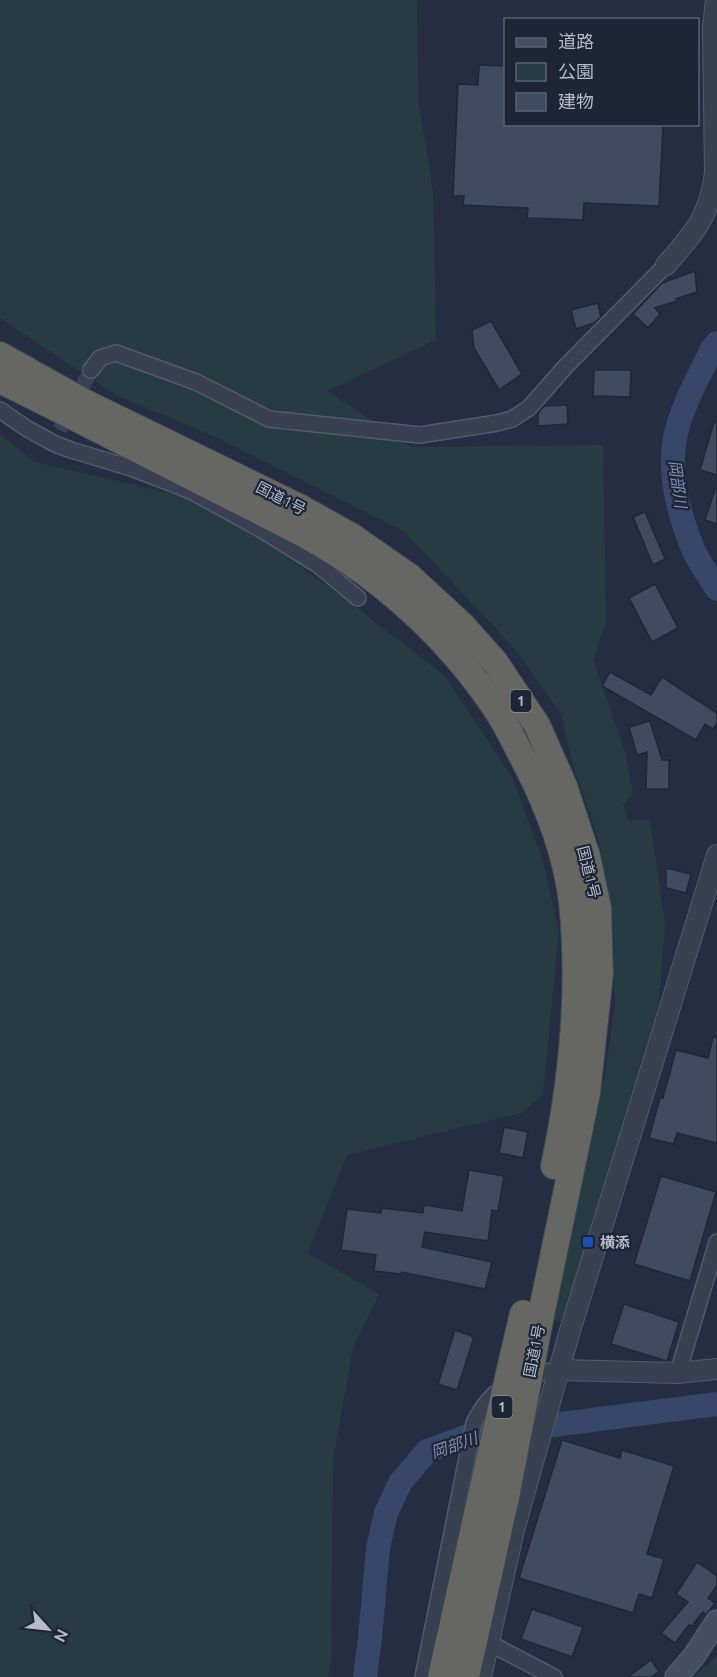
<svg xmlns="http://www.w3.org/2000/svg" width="717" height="1677" font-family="Ubuntu,'Noto Sans JP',sans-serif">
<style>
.green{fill:#263c42}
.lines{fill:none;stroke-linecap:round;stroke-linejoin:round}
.river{stroke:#374769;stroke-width:24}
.building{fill:#3f4b61;stroke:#1f2738;stroke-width:1.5}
.minor-tunnel{stroke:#3a4256;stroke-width:15;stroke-dasharray:15 8;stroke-linecap:butt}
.minor-casing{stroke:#535b6b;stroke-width:18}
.tertiary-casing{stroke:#535b6b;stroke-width:22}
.secondary-casing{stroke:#535b6b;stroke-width:24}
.trunk-casing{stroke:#404858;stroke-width:28}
.minor{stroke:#384051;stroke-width:15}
.tertiary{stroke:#384051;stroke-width:20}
.secondary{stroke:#464e64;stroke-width:21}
.trunk{stroke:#666662;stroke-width:26}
.trunk-bridge-casing{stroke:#404858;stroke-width:28;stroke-linecap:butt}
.trunk-bridge{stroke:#666662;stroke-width:26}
.transit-dot{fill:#1a4fb4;stroke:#1d2536;stroke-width:2}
.labels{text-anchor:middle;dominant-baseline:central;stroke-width:4.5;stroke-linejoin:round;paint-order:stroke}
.shield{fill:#1d2536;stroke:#878e9e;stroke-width:1.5}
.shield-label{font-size:14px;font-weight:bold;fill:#b5bbcb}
.street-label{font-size:15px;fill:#b5bbcb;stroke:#1d2536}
.poi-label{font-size:15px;font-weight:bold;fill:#b5bbcb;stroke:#1d2536;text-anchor:start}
.water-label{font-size:16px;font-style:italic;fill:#7b8eb4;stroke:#1d2536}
</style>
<rect width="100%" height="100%" fill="#242d41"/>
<g class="green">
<polygon points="0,0 417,0 418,98 433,191 436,340 327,391 411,447 603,445 606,623 593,659 625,752 633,794 623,804 628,820 650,820 665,924 659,1002 562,1321 552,1320 604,1080 615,1005 613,920 600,845 573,765 561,714 515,649 405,532 213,436 116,395 0,318"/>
<polygon points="0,435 35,462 212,503 335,591 445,676 512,777 543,861 559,930 543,1094 524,1112 347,1155 308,1253 379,1294 353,1348 333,1460 331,1659 328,1677 0,1677"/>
<polygon points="717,1656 717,1677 693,1677"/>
</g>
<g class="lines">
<g class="river">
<path d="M717 343 712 349C699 377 681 407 675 438 668 474 679 515 693 549 699 563 709 576 717 589"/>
<polyline points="365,1677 370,1638 378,1548 386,1513 400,1483 427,1451 468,1436 717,1404"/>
</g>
</g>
<g class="building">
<polygon points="479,65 506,66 506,124 656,124 663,126 659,206 584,203 583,220 527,218 528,208 463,205 464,196 453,196 458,84 478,85"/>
<polygon points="695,271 697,292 676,299 677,301 655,308 660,314 648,328 633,314 662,283"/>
<polygon points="598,303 601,317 594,323 576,329 571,310"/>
<polygon points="491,321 522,374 499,390 474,348 472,330"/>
<polygon points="594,370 631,370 630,397 593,396"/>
<polygon points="567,405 568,424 538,426 538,413 544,406"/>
<polygon points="714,422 717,423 717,475 700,470"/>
<polygon points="715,489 717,489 717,524 705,520"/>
<polygon points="645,512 665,559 653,565 633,517"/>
<polygon points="655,584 678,628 652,642 629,598"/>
<polygon points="610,672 651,695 662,677 717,713 717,723 713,729 705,724 696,740 602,686"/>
<polygon points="650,721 662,760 669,760 669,789 646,789 647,752 637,755 629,727"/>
<polygon points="666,868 691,874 686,893 666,888"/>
<polygon points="713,1037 717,1037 717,1143 677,1133 674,1144 649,1138 660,1098 663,1098 676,1050 708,1058"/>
<polygon points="504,1127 528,1132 523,1158 499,1153"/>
<polygon points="469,1170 504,1176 498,1211 492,1210 488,1241 425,1232 422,1247 492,1262 485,1289 402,1272 401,1274 374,1271 376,1255 341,1250 347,1209 381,1213 382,1208 423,1213 424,1205 462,1211"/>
<polygon points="661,1176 716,1192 690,1281 634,1264"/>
<polygon points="624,1304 679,1322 667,1361 611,1344"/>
<polygon points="455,1330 474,1337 457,1390 438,1384"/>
<polygon points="562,1440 620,1458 622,1450 674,1466 647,1554 664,1559 652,1598 639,1594 633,1613 519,1578"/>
<polygon points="697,1562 717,1576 717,1586 708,1598 715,1603 706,1615 703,1612 692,1626 689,1625 675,1643 661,1633 688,1602 676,1594"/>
<polygon points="532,1609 583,1627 572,1657 521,1639"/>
<polygon points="651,1660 659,1672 651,1677 628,1677"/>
</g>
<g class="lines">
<polyline class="minor-tunnel" points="60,430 91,370"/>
<defs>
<g id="minor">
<polyline points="91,370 100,358 116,353 196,382 269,419 420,435 497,423 512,419 529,408 566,366 666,265"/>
<polyline points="0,410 26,428 55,444 71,450 134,469 191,491 262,530 318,565 358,598"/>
<polyline points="678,1373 717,1242"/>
<polyline points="489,1643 554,1677"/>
<path d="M423 1677 474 1423C493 1384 518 1376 559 1370"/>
</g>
<g id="tertiary">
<path d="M666 265C694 233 710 216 715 172L713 28 716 0"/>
<polyline points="559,1370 678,1373 717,1369"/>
<polyline points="481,1677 514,1530 569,1334 717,855"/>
</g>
<polyline id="secondary" points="676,1677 694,1656 717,1621"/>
<g id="trunk">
<polyline points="0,355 82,401 301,508 351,536 410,577 462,625 495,662 537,725 564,786 587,856 598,908 600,974 587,1093 541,1315"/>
<path d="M0 380C71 415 142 452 213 488 264 514 317 538 364 572 417 611 462 657 498 712 508 727 515 744 524 760 547 804 566 852 572 902 581 990 572 1081 554 1166"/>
<polyline points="441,1677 480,1500"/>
<polyline points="466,1677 505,1502"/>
</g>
</defs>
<use href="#minor" class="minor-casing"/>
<use href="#tertiary" class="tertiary-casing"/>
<use href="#secondary" class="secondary-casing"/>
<use href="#trunk" class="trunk-casing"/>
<use href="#minor" class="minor"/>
<use href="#tertiary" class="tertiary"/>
<use href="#secondary" class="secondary"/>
<use href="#trunk" class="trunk"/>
<defs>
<g id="trunk-bridge">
<polyline points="480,1500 523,1313"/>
<polyline points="505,1502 541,1315"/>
</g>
</defs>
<use href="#trunk-bridge" class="trunk-bridge-casing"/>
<use href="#trunk-bridge" class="trunk-bridge"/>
</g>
<rect class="transit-dot" x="582" y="1236" width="12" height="12" rx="3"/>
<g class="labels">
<g class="shield">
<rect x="510.5" y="690" width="21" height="22" rx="4.5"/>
<rect x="491.5" y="1396" width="21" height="22" rx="4.5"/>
</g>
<g class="shield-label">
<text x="521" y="701">1</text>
<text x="502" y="1407">1</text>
</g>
<g class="street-label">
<text transform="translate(281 498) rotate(27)">国道1号</text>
<text transform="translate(589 872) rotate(76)">国道1号</text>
<text transform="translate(534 1351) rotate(-79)">国道1号</text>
</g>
<g class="poi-label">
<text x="600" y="1242">横添</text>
</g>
<g class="water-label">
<text transform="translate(678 484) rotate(82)">岡部川</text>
<text transform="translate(454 1445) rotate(-19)">岡部川</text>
</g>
</g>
<rect x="504" y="18" width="195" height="108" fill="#1d2536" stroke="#5a6172" stroke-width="1.5"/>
<rect x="516" y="38" width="30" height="9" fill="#464e64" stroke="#5a6172" stroke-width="1.5"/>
<text x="558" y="48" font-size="18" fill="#b5bbcb">道路</text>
<rect x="516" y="63" width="30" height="18" fill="#263c42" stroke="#5a6172" stroke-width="1.5"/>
<text x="558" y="78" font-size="18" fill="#b5bbcb">公園</text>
<rect x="516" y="93" width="30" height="18" fill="#3f4b61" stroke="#5a6172" stroke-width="1.5"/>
<text x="558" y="108" font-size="18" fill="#b5bbcb">建物</text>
<g transform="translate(48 1629) rotate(117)" stroke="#1d2536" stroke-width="4.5" paint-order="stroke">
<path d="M0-4.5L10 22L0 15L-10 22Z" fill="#b5bbcb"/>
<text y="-9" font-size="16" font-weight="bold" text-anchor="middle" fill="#b5bbcb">N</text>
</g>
</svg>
